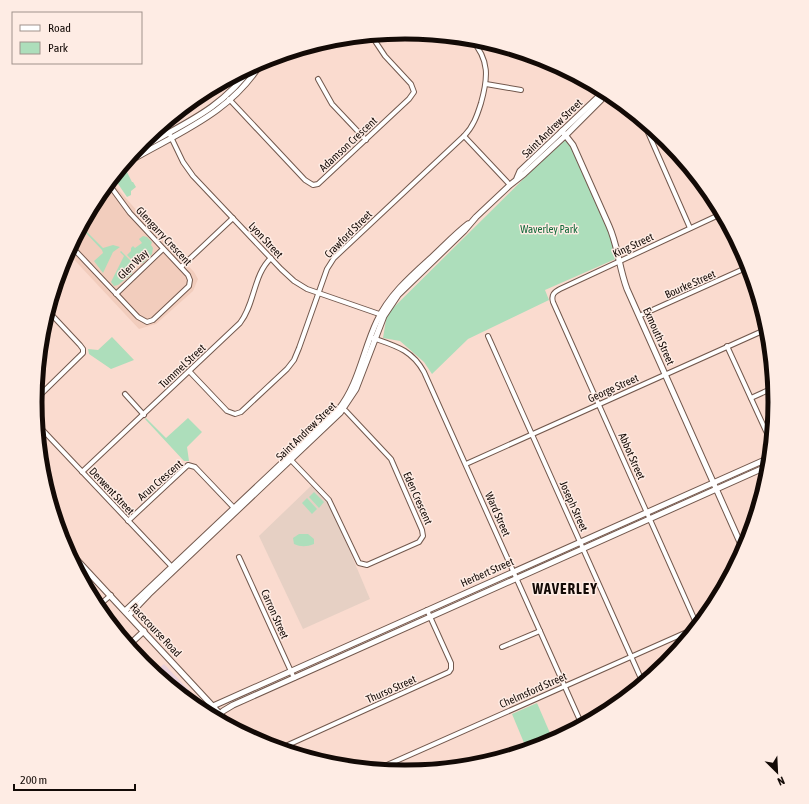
<svg xmlns="http://www.w3.org/2000/svg" width="809" height="804" font-family="'Asap Condensed',sans-serif">
<style>
.built{fill:#f2cdbd}
.industrial{fill:#e9d1dc}
.education{fill:#e6d0c4}
.green{fill:#addebb}
.lines{fill:none;stroke-linecap:round;stroke-linejoin:round}
.minor-casing{stroke:#72584d;stroke-width:6}
.tertiary-casing{stroke:#72584d;stroke-width:7}
.minor{stroke:#fff;stroke-width:4}
.tertiary{stroke:#fff;stroke-width:5}
.labels{text-anchor:middle;dominant-baseline:central;stroke-width:3;stroke-linejoin:round;paint-order:stroke}
.street-label{font-size:11px;fill:#130a06;stroke:#feece4}
.park-label{font-size:11px;fill:#106839;stroke:#feece4}
.district-label{font-size:15px;font-weight:bold;letter-spacing:1px;fill:#130a06;stroke:#feece4}
.rim{fill:none;stroke:#130a06;stroke-width:5}
</style>
<rect width="100%" height="100%" fill="#fadbcf"/>
<polygon class="built" points="110,180 152,228 194,272 198,279 193,291 156,324 139,329 67,252 97,196"/>
<polygon class="industrial" points="164,664 216,719 199,710 154,673"/>
<polygon class="education" points="313,484 329,502 370,599 303,629 259,536"/>
<g class="green">
<polygon points="568,135 620,257 545,290 549,300 468,339 432,374 424,362 400,341 383,338 387,314 393,308"/>
<polygon points="126,170 132,182 133,182 136,187 131,191 131,195 127,197 114,178"/>
<polygon points="86,231 103,248 113,245 120,247 113,252 103,273 94,261 103,253 102,250 85,232"/>
<polygon points="143,236 147,237 152,242 151,245 153,248 152,254 143,263 137,265 127,255 131,251 131,248 133,246 135,248 142,243 139,239"/>
<polygon points="121,251 134,264 132,274 118,285 114,286 111,282 124,256 120,252"/>
<polygon points="112,337 134,360 111,369 89,354 88,349 98,350"/>
<polygon points="146,418 166,438 188,418 202,432 187,447 189,461 184,461 145,419"/>
<polygon points="314,492 324,502 319,508 309,497"/>
<polygon points="307,498 317,509 312,514 302,503"/>
<path d="M299 534H308L314 539V544C306 547 301 547 294 544L293 538Z"/>
<polygon points="537,703 553,740 546,744 527,750 512,714"/>
</g>
<g class="lines">
<defs>
<g id="minor">
<polyline points="318,79 332,104 366,140"/>
<polyline points="486,84 521,90"/>
<polyline points="229,99 305,180 313,185 318,184 409,99 414,92 411,84 385,56 371,35"/>
<polyline points="643,121 690,228"/>
<polyline points="170,135 183,162 193,176 281,269 294,281 307,289 382,315"/>
<polyline points="464,136 510,185"/>
<polyline points="71,246 138,317 147,322 153,320 189,286 190,280 188,275 130,213 108,183"/>
<polyline points="181,267 233,218"/>
<polyline points="116,294 163,249"/>
<polyline points="639,316 748,267"/>
<polyline points="488,336 643,683"/>
<path d="M373 338C396 346 412 350 424 372L582 725"/>
<polyline points="727,346 771,442"/>
<path d="M190 372 227 411 235 414 241 412 287 369 294 360 299 348 327 269 334 258 464 136C473 127 477 116 481 103 488 78 490 60 471 39"/>
<polyline points="125,394 144,415"/>
<polyline points="751,398 773,388"/>
<polyline points="35,400 83,353 83,349 80,345 51,314 47,312"/>
<polyline points="37,424 174,569"/>
<polyline points="289,458 329,500 359,563 367,565 419,542 423,536 422,530 391,459 346,411 341,407"/>
<polyline points="466,464 767,329"/>
<path d="M82 472 240 323C255 304 253 275 271 258"/>
<polyline points="128,521 188,465 195,467 235,509"/>
<polyline points="239,557 294,678"/>
<polyline points="97,607 111,595"/>
<path d="M697 625 553 302C551 295 554 292 560 289L721 214"/>
<polyline points="502,647 540,631"/>
<polyline points="279,749 449,672 451,669 451,663 427,610"/>
<polyline points="378,769 696,628"/>
</g>
<g id="tertiary">
<path d="M562 131 573 145 609 226C618 246 619 268 627 289L743 549"/>
<path d="M134 152C180 125 221 111 253 65"/>
<path d="M123 165C174 134 231 115 263 60"/>
<polyline points="517,178 520,171 598,97 605,94"/>
<polyline points="64,546 233,728"/>
<path d="M125 611 338 410C359 384 363 350 377 321 389 295 411 276 432 257 444 246 455 234 468 224"/>
<polyline points="129,615 149,594 340,413 356,389 384,316 398,295 464,231 476,217 510,185 524,174 566,135 601,100 606,92"/>
<polyline points="128,646 144,631"/>
<polyline points="213,706 769,458"/>
<polyline points="220,714 223,711 233,705 768,466"/>
</g>
</defs>
<use href="#minor" class="minor-casing"/>
<use href="#tertiary" class="tertiary-casing"/>
<use href="#minor" class="minor"/>
<use href="#tertiary" class="tertiary"/>
</g>
<g class="labels">
<g class="street-label">
<text transform="translate(552 128) rotate(-44)">Saint Andrew Street</text>
<text transform="translate(348 144) rotate(-43)">Adamson Crescent</text>
<text transform="translate(348 234) rotate(-45)">Crawford Street</text>
<text transform="translate(164 236) rotate(47)">Glengarry Crescent</text>
<text transform="translate(266 240) rotate(47)">Lyon Street</text>
<text transform="translate(633 245) rotate(-25)">King Street</text>
<text transform="translate(133 264) rotate(-44)">Glen Way</text>
<text transform="translate(690 284) rotate(-24)">Bourke Street</text>
<text transform="translate(659 336) rotate(66)">Exmouth Street</text>
<text transform="translate(182 366) rotate(-43)">Tummel Street</text>
<text transform="translate(613 388) rotate(-24)">George Street</text>
<text transform="translate(306 431) rotate(-44)">Saint Andrew Street</text>
<text transform="translate(632 456) rotate(66)">Abbot Street</text>
<text transform="translate(160 480) rotate(-41)">Arun Crescent</text>
<text transform="translate(112 491) rotate(47)">Derwent Street</text>
<text transform="translate(418 498) rotate(66)">Eden Crescent</text>
<text transform="translate(574 506) rotate(66)">Joseph Street</text>
<text transform="translate(498 514) rotate(66)">Ward Street</text>
<text transform="translate(487 572) rotate(-24)">Herbert Street</text>
<text transform="translate(275 614) rotate(66)">Carron Street</text>
<text transform="translate(156 630) rotate(47)">Racecourse Road</text>
<text transform="translate(391 689) rotate(-24)">Thurso Street</text>
<text transform="translate(533 690) rotate(-24)">Chelmsford Street</text>
</g>
<g class="park-label">
<text x="549" y="229">Waverley Park</text>
</g>
<g class="district-label">
<text x="565" y="588">WAVERLEY</text>
</g>
</g>
<path d="M0 0H809V804H0ZM42 402a363 363 0 1 1 726 0a363 363 0 1 1-726 0Z" fill="#feece4" fill-rule="evenodd"/>
<path class="rim" d="M42 402a363 363 0 1 1 726 0a363 363 0 1 1-726 0Z"/>
<rect x="12" y="12" width="130" height="52" fill="#feece4" stroke="#a0928b"/>
<rect x="20" y="25" width="20" height="6" fill="#ffffff" stroke="#a0928b"/>
<text x="48" y="32" font-size="12" fill="#130a06">Road</text>
<rect x="20" y="42" width="20" height="12" fill="#addebb" stroke="#a0928b"/>
<text x="48" y="52" font-size="12" fill="#130a06">Park</text>
<g transform="translate(777 772) rotate(156)" stroke="#feece4" stroke-width="3" paint-order="stroke">
<path d="M0-3L7 15L0 10L-7 15Z" fill="#130a06"/>
<text y="-6" font-size="11" font-weight="bold" text-anchor="middle" fill="#130a06">N</text>
</g>
<path d="M14 784v6h121v-6" fill="none" stroke="#130a06" stroke-width="2"/>
<text x="20" y="784" font-size="12" fill="#130a06" stroke="#feece4" stroke-width="3" paint-order="stroke">200 m</text>
</svg>
